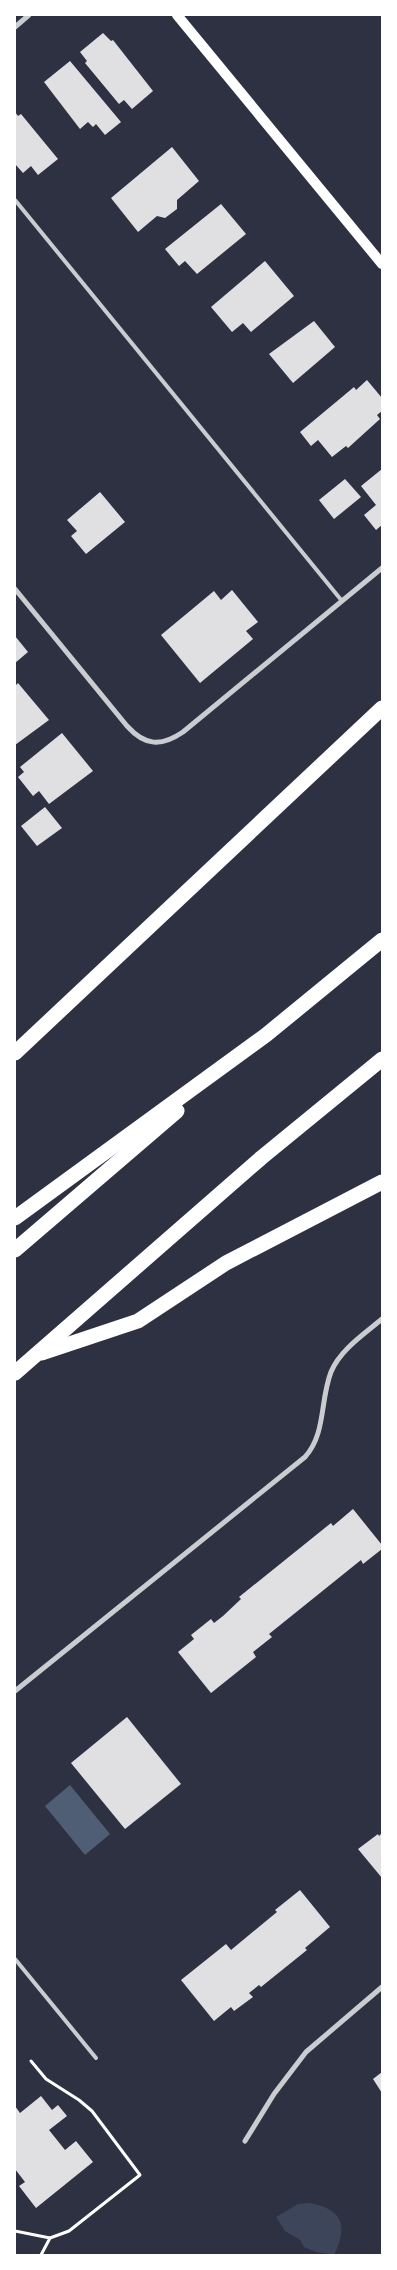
<svg xmlns="http://www.w3.org/2000/svg" width="397" height="2270" font-family="Cabin,sans-serif">
<style>
.green{fill:#3c4559}
.water{fill:#4f5d75}
.building{fill:#e0e0e3}
.lines{fill:none;stroke-linecap:round;stroke-linejoin:round}
.path{stroke:#fff;stroke-width:3}
.service{stroke:#caccd0;stroke-width:4}
.minor{stroke:#caccd0;stroke-width:5}
.secondary{stroke:#fff;stroke-width:10}
.motorway{stroke:#fff;stroke-width:15}
</style>
<rect width="100%" height="100%" fill="#2d3142"/>
<path class="green" d="M308 2203C342 2208 349 2225 334 2255L316 2252 304 2247 300 2240 285 2231 276 2217 298 2204Z"/>
<polygon class="water" points="70,1785 110,1834 85,1855 45,1806"/>
<g class="building">
<polygon points="103,33 111,41 113,40 153,91 132,109 124,100 119,104 85,63 87,61 80,52"/>
<polygon points="70,61 121,122 105,135 96,124 93,127 88,122 80,129 44,82"/>
<polygon points="15,112 18,116 21,114 58,159 38,175 31,166 23,173 15,164"/>
<polygon points="172,147 199,181 177,200 177,209 165,218 157,216 138,232 111,198"/>
<polygon points="221,204 246,234 197,274 185,261 179,266 165,249"/>
<polygon points="265,261 294,296 251,332 243,323 232,332 211,307"/>
<polygon points="314,321 335,347 293,383 269,354"/>
<polygon points="367,380 382,398 382,411 377,415 380,419 348,448 346,446 332,457 318,440 311,446 300,432 354,387 356,390"/>
<polygon points="382,469 382,525 376,530 364,515 376,505 361,486"/>
<polygon points="345,479 361,497 334,519 319,500"/>
<polygon points="100,492 125,522 86,554 71,536 77,531 67,520"/>
<polygon points="232,590 258,622 246,631 253,639 200,683 161,635 214,591 221,600"/>
<polygon points="15,636 28,652 15,663"/>
<polygon points="18,683 49,720 15,745 15,686"/>
<polygon points="62,733 93,771 49,804 39,791 33,796 18,777 24,772 20,767"/>
<polygon points="45,807 62,828 37,846 21,826"/>
<polygon points="353,1509 382,1545 382,1549 363,1564 361,1560 269,1634 272,1637 253,1652 256,1657 211,1693 178,1652 194,1639 191,1635 211,1619 214,1623 223,1616 241,1599 239,1597 331,1523 333,1526"/>
<polygon points="127,1717 181,1784 125,1829 71,1763"/>
<polygon points="382,1833 382,1878 358,1849 378,1834 379,1836"/>
<polygon points="300,1890 330,1927 305,1948 307,1950 261,1987 259,1985 249,1993 253,1997 234,2011 231,2007 214,2021 181,1980 226,1944 231,1950 277,1912 275,1910"/>
<polygon points="382,2072 382,2093 373,2079"/>
<polygon points="41,2096 52,2110 58,2105 67,2116 49,2130 65,2150 76,2141 93,2162 36,2208 19,2186 25,2182 15,2169 15,2106 20,2113"/>
</g>
<g class="lines">
<g class="path">
<polyline points="15,2231 50,2238 69,2231 140,2175 92,2111 79,2100 46,2079 31,2061"/>
<polyline points="41,2255 50,2238"/>
</g>
<g class="service">
<polyline points="15,200 342,601"/>
<polyline points="15,1959 96,2058"/>
</g>
<g class="minor">
<polyline points="15,27 29,15"/>
<path d="M15 589 127 726C145 746 161 747 183 732L382 568"/>
<path d="M15 1691 305 1457C326 1434 320 1400 331 1372 340 1350 364 1334 382 1319"/>
<polyline points="245,2141 274,2094 306,2052 382,1987"/>
</g>
<polyline class="secondary" points="177,15 382,264"/>
<g class="motorway">
<polyline points="15,1053 382,708"/>
<polyline points="15,1218 266,1035 382,940"/>
<polyline points="15,1250 177,1111"/>
<polyline points="42,1353 138,1321 226,1263 382,1182"/>
<polyline points="15,1373 261,1158 382,1059"/>
</g>
</g>
<rect width="397" height="2270" fill="none" stroke="#ffffff" stroke-width="32"/>
</svg>
